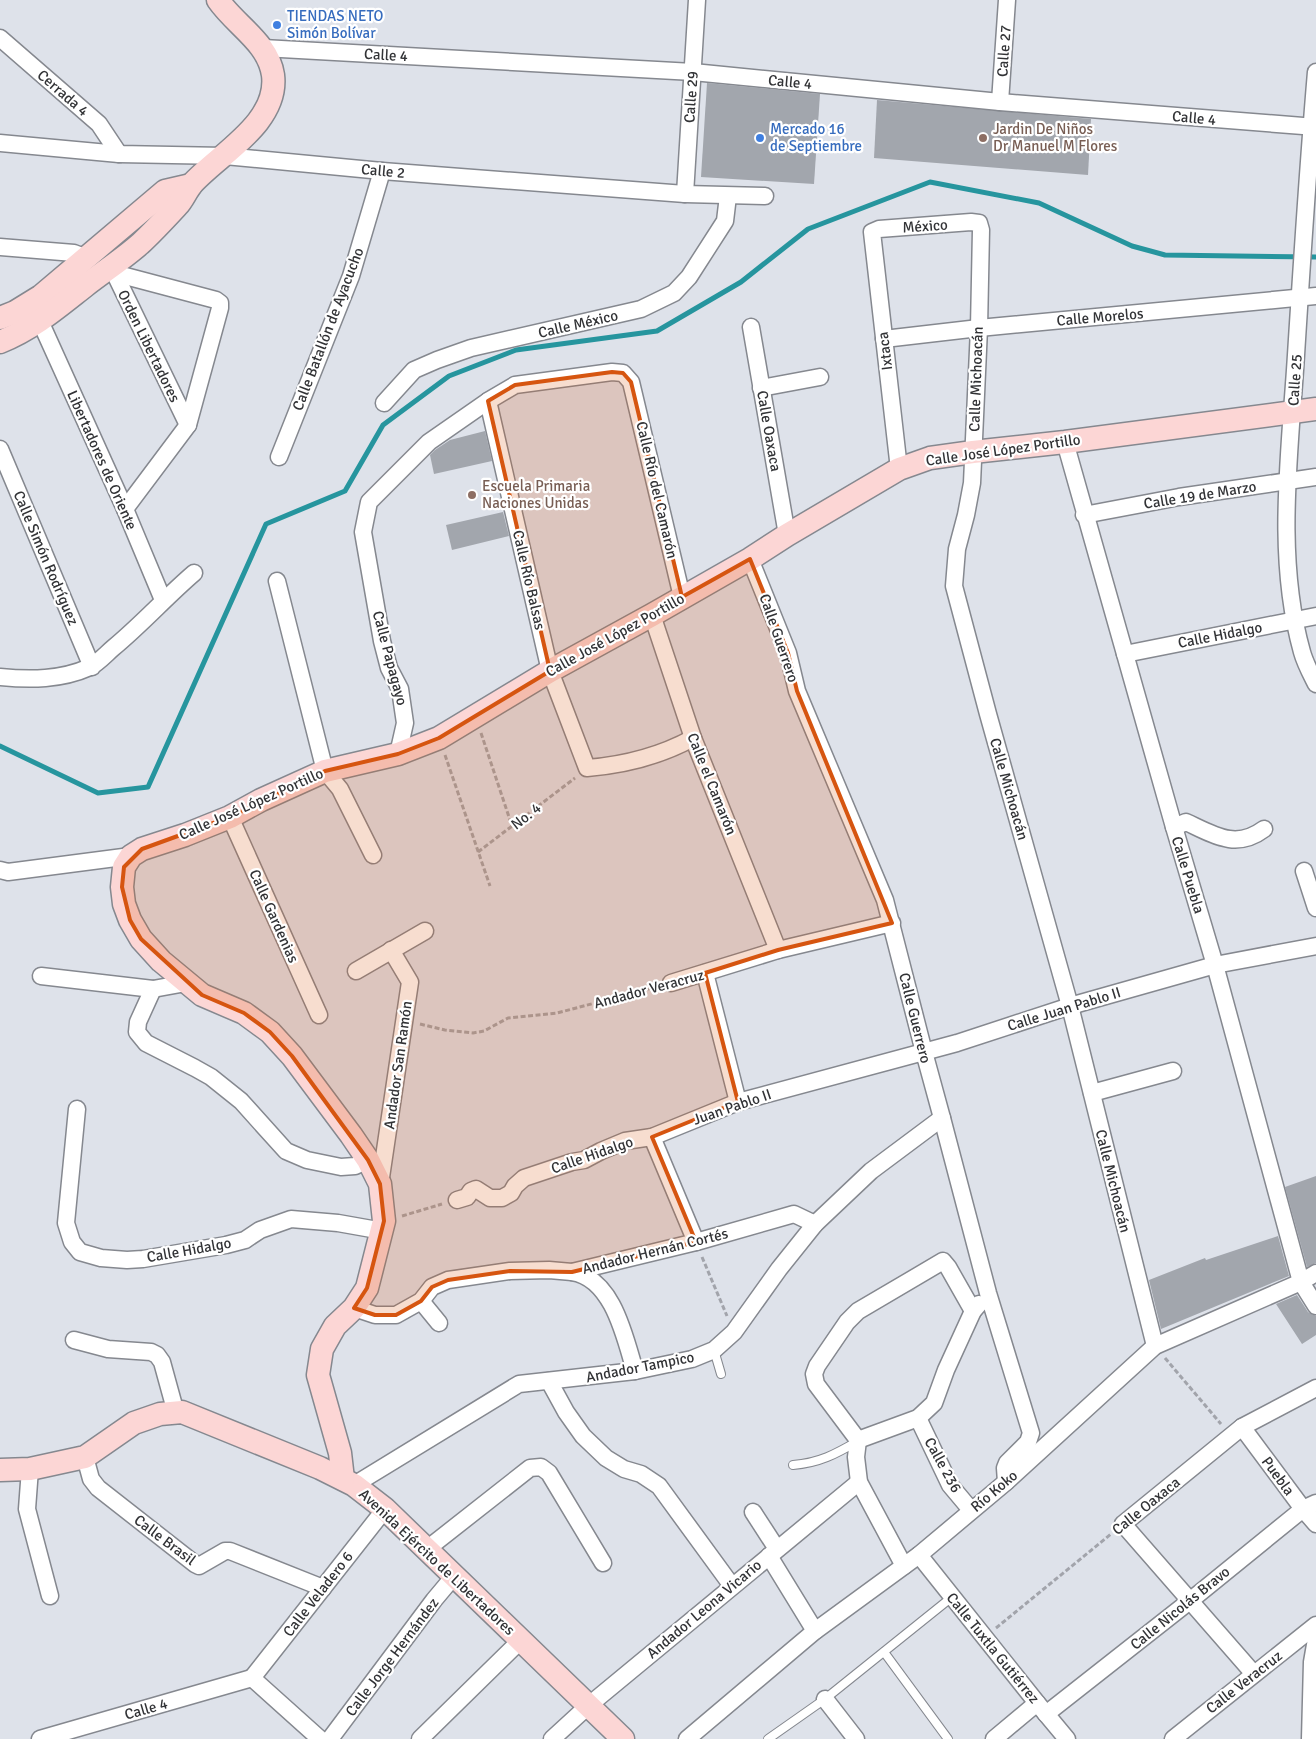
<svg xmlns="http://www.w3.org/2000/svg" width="1316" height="1739" font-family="Signika,sans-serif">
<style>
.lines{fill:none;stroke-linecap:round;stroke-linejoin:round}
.stream{stroke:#26959e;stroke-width:5}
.building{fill:#a2a6ad}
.lane-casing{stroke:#85888f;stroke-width:10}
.street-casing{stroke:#85888f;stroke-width:19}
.secondary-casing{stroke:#85888f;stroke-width:25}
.path{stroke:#a2a4ab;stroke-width:3;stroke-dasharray:5 2.5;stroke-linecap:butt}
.lane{stroke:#fff;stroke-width:8}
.street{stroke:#fff;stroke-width:16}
.secondary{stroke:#fcd6d5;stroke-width:22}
.marked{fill:#d65510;fill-opacity:0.2;stroke:#d65510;stroke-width:4;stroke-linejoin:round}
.shop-dot{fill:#3f7fe0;stroke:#fff;stroke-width:2}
.education-dot{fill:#8d6e63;stroke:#fff;stroke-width:2}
.labels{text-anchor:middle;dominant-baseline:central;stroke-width:4.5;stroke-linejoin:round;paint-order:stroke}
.shop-label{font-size:15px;fill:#366cbe;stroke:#fff;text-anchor:start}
.street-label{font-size:15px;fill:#323336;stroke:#fff}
.education-label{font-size:15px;fill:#785e54;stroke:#fff;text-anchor:start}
</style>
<rect width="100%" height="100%" fill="#dee2ea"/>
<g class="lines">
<polyline class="stream" points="0,746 98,793 148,787 266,524 345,491 383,425 449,376 516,350 657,331 741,282 808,229 930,182 1039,203 1132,246 1165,255 1316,257"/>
</g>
<g class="building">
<polygon points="707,83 820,94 814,184 701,177"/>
<polygon points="877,100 1091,119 1088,175 874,158"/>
<polygon points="485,431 492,461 434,474 430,455 435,450 450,440"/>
<polygon points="503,512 509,536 452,550 446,525"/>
<polygon points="1316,1176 1316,1263 1307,1267 1285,1187"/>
<polygon points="1278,1236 1289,1276 1161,1329 1149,1280 1205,1258 1206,1260"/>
<polygon points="1297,1295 1308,1312 1316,1316 1316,1335 1302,1344 1276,1304"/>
</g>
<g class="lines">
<defs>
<g id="lane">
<polyline points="714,1350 721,1374"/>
<path d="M793 1465C819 1463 836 1454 858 1441"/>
<polyline points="884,1652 948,1739"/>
<polyline points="768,1739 825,1699 952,1597"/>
</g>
<g id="street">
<polyline points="0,38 99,124 119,154"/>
<polyline points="263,48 693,72 1000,102 1316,127"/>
<path d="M1316 72C1308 166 1302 260 1296 355 1290 453 1275 556 1302 652 1305 663 1311 674 1316 684"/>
<polyline points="1000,102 1007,0"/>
<polyline points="0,143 119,154 225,156 382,171 685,194 765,196"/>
<polyline points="685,194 697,0"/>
<polyline points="0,247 74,253 87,258"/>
<polyline points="112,268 188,425"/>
<polyline points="114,273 216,300 220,303 220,308 188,425 125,509"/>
<polyline points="40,321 125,509 163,600"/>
<polyline points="751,327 787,535"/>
<polyline points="884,339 979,328 1316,296"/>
<polyline points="761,388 820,377"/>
<path d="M488 401 550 671 587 768C624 765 660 756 693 738"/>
<polyline points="384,403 414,370 437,360 471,348 641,309 674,293 689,277 725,221 728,196"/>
<polyline points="1065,442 1174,827 1215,965 1301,1282 1316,1306"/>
<polyline points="0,449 92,667"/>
<polyline points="279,457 351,276 382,171"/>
<polyline points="899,469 872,232 879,229 971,222 979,223 981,230 979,328 972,483 966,515 957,549 954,586 988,714 1070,1006 1155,1346"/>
<polyline points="1084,515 1179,497 1316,477"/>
<polyline points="750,559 788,653 797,691 885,900 924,1052 942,1118 988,1293 1031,1433 1028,1442 1007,1463 1005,1468 1006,1482"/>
<polyline points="277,581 325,771 340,789 373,855"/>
<polyline points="652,615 693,738 778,950"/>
<polyline points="1125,654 1316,616"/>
<path d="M0 677C30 680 61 680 90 667 98 663 106 654 113 648 142 624 166 597 194 573"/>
<polyline points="398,754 405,723 400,689 389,668 382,641 363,532 369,502 429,442 488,401 515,385 612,372 623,373 631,382 682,597"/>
<polyline points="230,817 319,1015"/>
<path d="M1174 827 1186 822C1214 835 1236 850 1264 829"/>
<polyline points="0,870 8,872 131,856"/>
<polyline points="1304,871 1316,908"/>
<polyline points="356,971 425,931"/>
<polyline points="705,973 738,1102"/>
<polyline points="41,976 153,989 186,983"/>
<polyline points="671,983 778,950 892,923"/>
<polyline points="153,989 138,1022 137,1032 146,1043 195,1068 211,1077 241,1101 286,1151 307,1160 341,1167 355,1166 368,1160"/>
<polyline points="1092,1093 1173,1071"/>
<polyline points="77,1109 66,1223 72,1242 80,1252 101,1258 127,1260 143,1259 226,1245 245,1240 260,1230 291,1219 338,1223 383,1231"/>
<polyline points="652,1137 696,1242"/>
<polyline points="380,1184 410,982 391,950"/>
<polyline points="457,1200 467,1197 471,1191 476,1189 490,1198 502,1198 511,1193 515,1186 524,1178 572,1162 584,1160 601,1151 625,1141 652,1137 738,1102 957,1043 1070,1006 1215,965 1316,946"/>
<path d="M572 1272C613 1278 625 1338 635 1371"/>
<polyline points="421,1301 439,1323"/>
<polyline points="354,1308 375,1315 396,1315 421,1301 432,1287 448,1280 510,1271 549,1270 572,1272 696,1242 794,1214 815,1224"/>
<polyline points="74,1340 108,1349 151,1352 157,1355 162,1362 176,1413"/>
<polyline points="549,1381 566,1412 583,1436 606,1458 624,1469 641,1474 659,1486 732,1586"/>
<polyline points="918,1418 950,1485 971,1510"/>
<polyline points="1242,1427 1303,1509 1316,1524"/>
<polyline points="858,1440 918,1418 934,1403 946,1370 973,1311 979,1304"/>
<polyline points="85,1457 91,1479 98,1488 195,1564 199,1566 225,1551 230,1551 323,1588"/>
<polyline points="30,1469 27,1509 50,1596"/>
<polyline points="354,1485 519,1384 635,1371 692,1359 714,1350 734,1332 779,1269 815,1224 871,1171 942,1118"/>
<polyline points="753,1512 777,1549"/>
<polyline points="427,1549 530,1468 541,1467 549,1473 603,1563"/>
<polyline points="919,1555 1037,1703 1067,1739"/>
<polyline points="769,1556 815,1631"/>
<polyline points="904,1566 859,1482 856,1457 858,1440 816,1384 814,1374 817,1366 847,1322 858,1311 943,1261 948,1267 973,1311"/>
<polyline points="1254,1674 1123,1524 1242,1427 1316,1388"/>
<polyline points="252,1678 385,1509"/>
<polyline points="252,1678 320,1739"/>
<polyline points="825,1699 856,1739"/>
<polyline points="1046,1714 1191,1600 1303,1509 1316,1503"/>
<polyline points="40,1739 252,1678"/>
<polyline points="330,1739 434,1600 455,1575"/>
<polyline points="420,1739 521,1640"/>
<polyline points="552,1739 588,1706 859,1482"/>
<polyline points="687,1739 815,1631 919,1555 1006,1482 1155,1346 1301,1282 1316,1273"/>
<polyline points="994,1739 1037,1703"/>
<polyline points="1173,1739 1316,1625"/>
<polyline points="1310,1739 1312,1662 1316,1639"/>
</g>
<g id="secondary">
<polyline points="0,318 15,312 41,296 165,191 191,185"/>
<path d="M0 342C34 328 57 308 85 286 103 272 123 259 140 244 153 232 165 219 177 206 183 200 186 191 192 184 219 154 279 123 273 75 268 42 236 26 218 0"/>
<polyline points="0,1470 30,1469 85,1457 134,1423 160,1414 182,1412 320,1468 354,1485 385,1509 623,1739"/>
<polyline points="343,1479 340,1453 318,1375 322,1349 335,1326 354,1308 367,1288 384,1221 380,1184 368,1160 351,1135 292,1056 270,1032 244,1013 202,995 161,961 141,939 130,920 124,904 122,887 124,867 131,856 142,849 185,835 230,817 261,800 325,771 398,754 439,738 550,671 652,615 750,559 787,535 899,469 930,458 973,452 1065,442 1316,409"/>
</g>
</defs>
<use href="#lane" class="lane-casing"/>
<use href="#street" class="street-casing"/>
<use href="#secondary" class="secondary-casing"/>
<g class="path">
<polyline points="481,733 512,826"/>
<polyline points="445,755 490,886"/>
<polyline points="478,852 575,778"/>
<polyline points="420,1024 445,1030 473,1033 484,1031 508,1018 557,1013 656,987"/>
<polyline points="402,1216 442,1204"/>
<polyline points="702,1257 727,1316"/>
<polyline points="1165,1358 1221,1424"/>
<polyline points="996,1628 1111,1534"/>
</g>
<use href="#lane" class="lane"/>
<use href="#street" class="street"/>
<use href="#secondary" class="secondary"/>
</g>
<path class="marked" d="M612 372 623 373 631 382 682 597 750 559 788 653 797 691 892 923 778 950 705 973 738 1102 652 1137 696 1242 572 1272 510 1271 448 1280 432 1287 421 1301 396 1315H375L354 1308 367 1288 384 1221 380 1184 368 1160 292 1056 270 1032 244 1013 202 995 141 939 130 920 122 887 124 867 142 849 230 817 325 771 398 754 439 738 550 671 488 401 515 385Z"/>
<g class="shop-dot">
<circle cx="277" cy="25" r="5"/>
<circle cx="760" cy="138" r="5"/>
</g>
<g class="education-dot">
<circle cx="983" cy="138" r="5"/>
<circle cx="472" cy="495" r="5"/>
</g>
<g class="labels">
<g class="shop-label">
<text x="287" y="16">TIENDAS NETO<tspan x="287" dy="17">Simón Bolívar</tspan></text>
<text x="770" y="129">Mercado 16<tspan x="770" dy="17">de Septiembre</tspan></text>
</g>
<g class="street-label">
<text transform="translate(1004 51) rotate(-86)">Calle 27</text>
<text transform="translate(386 55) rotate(3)">Calle 4</text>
<text transform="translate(790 82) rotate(5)">Calle 4</text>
<text transform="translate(63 93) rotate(41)">Cerrada 4</text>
<text transform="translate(691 97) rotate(-86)">Calle 29</text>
<text transform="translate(1194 118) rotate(5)">Calle 4</text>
<text transform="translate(383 171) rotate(5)">Calle 2</text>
<text transform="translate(925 226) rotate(-4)">México</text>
<text transform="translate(1100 317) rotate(-5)">Calle Morelos</text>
<text transform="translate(578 324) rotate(-13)">Calle México</text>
<text transform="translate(328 329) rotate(-69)">Calle Batallón de Ayacucho</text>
<text transform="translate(149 346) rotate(64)">Orden Libertadores</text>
<text transform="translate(885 351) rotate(-97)">Ixtaca</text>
<text transform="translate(976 379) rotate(-88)">Calle Michoacán</text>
<text transform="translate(1295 380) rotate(-86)">Calle 25</text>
<text transform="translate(769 431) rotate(80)">Calle Oaxaca</text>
<text transform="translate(1003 450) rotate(-8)">Calle José López Portillo</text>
<text transform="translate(102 460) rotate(66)">Libertadores de Oriente</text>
<text transform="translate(657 490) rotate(77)">Calle Río del Camarón</text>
<text transform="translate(1200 495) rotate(-9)">Calle 19 de Marzo</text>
<text transform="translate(46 558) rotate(67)">Calle Simón Rodríguez</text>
<text transform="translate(529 580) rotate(77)">Calle Río Balsas</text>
<text transform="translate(615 635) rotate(-29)">Calle José López Portillo</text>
<text transform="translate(1220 635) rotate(-11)">Calle Hidalgo</text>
<text transform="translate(779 638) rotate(71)">Calle Guerrero</text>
<text transform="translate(390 658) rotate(75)">Calle Papagayo</text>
<text transform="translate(712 784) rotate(68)">Calle el Camarón</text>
<text transform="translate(1009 789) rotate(74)">Calle Michoacán</text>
<text transform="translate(251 804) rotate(-24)">Calle José López Portillo</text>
<text transform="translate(526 816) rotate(-38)">No. 4</text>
<text transform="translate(1188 875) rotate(73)">Calle Puebla</text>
<text transform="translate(274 916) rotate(66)">Calle Gardenias</text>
<text transform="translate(649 989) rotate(-15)">Andador Veracruz</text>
<text transform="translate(1064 1009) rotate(-17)">Calle Juan Pablo II</text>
<text transform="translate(915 1018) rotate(76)">Calle Guerrero</text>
<text transform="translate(398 1065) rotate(-82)">Andador San Ramón</text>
<text transform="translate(732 1107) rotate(-19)">Juan Pablo II</text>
<text transform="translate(592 1155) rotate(-19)">Calle Hidalgo</text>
<text transform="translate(1113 1181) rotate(76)">Calle Michoacán</text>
<text transform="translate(189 1250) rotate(-10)">Calle Hidalgo</text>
<text transform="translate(655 1251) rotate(-14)">Andador Hernán Cortés</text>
<text transform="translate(640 1367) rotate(-11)">Andador Tampico</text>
<text transform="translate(943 1465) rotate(61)">Calle 236</text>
<text transform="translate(1278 1476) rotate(54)">Puebla</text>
<text transform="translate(994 1491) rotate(-40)">Río Koko</text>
<text transform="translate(1146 1506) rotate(-39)">Calle Oaxaca</text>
<text transform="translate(165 1540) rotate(37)">Calle Brasil</text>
<text transform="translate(437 1562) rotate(43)">Avenida Ejército de Libertadores</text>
<text transform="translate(318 1594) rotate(-52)">Calle Veladero 6</text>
<text transform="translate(1180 1608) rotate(-39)">Calle Nicolás Bravo</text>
<text transform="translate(704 1609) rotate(-40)">Andador Leona Vicario</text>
<text transform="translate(993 1648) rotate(51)">Calle Tuxtla Gutiérrez</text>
<text transform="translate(392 1657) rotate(-53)">Calle Jorge Hernández</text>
<text transform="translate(1244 1682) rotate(-38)">Calle Veracruz</text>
<text transform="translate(146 1709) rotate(-16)">Calle 4</text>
</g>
<g class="education-label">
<text x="993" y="129">Jardin De Niños<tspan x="993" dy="17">Dr Manuel M Flores</tspan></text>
<text x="482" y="486">Escuela Primaria<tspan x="482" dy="17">Naciones Unidas</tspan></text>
</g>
</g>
</svg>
